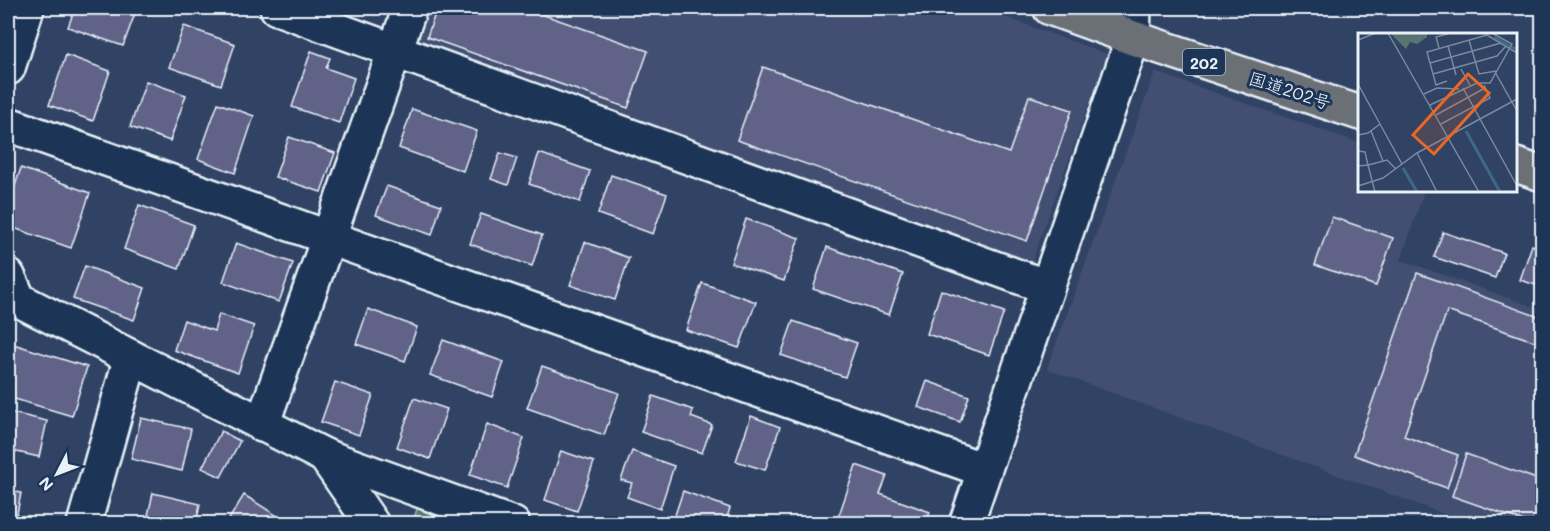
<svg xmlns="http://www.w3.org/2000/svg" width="1550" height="531" font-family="Mali,'Klee One',sans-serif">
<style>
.built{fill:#425072}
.green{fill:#5a7370;stroke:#a1b2b4;stroke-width:1.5}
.building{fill:#616387;stroke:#e8f1f8;stroke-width:1.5}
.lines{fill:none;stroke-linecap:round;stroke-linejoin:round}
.minor-casing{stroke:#e8f1f8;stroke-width:38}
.highway-casing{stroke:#e8f1f8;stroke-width:38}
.minor{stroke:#1d3557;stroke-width:33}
.highway{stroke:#6b6f75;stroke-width:33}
.labels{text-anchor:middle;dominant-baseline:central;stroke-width:6;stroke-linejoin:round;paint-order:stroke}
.shield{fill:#1d3557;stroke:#abb9c8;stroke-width:1.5}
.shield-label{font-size:16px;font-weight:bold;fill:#e8f1f8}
.street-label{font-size:18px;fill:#e8f1f8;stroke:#1d3557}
.inset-river{fill:none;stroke:#3f6887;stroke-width:3}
.inset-road{fill:none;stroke:#7a89a0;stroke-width:1.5}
.view{fill:#e86824;fill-opacity:0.15;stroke:#e86824;stroke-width:3}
.inset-edge{fill:none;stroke:#e8f1f8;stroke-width:3}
</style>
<rect width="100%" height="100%" fill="#314365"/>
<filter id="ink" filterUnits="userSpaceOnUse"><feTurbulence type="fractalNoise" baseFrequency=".0167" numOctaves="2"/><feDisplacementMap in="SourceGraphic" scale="12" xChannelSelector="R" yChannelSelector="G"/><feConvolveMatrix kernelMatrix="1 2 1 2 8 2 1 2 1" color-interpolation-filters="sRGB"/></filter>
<g filter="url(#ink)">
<g class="built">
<polygon points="423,8 979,8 1107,54 1031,264 412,38"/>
<polygon points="1155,72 1359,143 1360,190 1424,191 1401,260 1542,310 1542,523 1469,523 1047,369"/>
</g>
<polygon class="green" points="419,503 477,524 412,524"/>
<g class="building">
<polygon points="75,8 137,8 123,46 68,27"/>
<polygon points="437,8 524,8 648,51 628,108 427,37"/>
<polygon points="184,26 235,44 221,85 169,67"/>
<polygon points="311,51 330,58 326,68 354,78 339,123 292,107"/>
<polygon points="66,55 110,71 93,121 49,105"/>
<polygon points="763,67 1009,153 1029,96 1072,110 1027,241 737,140"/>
<polygon points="146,81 186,95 170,141 130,127"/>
<polygon points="218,103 254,116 235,173 198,159"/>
<polygon points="412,109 477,131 463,171 399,148"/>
<polygon points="289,137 335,153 321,192 275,177"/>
<polygon points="500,153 517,158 508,185 491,179"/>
<polygon points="539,153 590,171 580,202 529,184"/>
<polygon points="21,168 90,193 71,248 8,226 8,207"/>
<polygon points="611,175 667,194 653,234 598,214"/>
<polygon points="387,186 441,205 432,235 376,215"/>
<polygon points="139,205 194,225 179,269 124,249"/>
<polygon points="481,214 542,235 532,266 470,244"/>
<polygon points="1332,217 1393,238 1376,286 1315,265"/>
<polygon points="746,219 799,238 784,281 731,263"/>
<polygon points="1443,232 1504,253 1495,278 1434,257"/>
<polygon points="585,242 629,258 615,300 570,285"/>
<polygon points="236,243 293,263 279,302 223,282"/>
<polygon points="1532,245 1542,249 1542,287 1520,280"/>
<polygon points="827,247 903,274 889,315 813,289"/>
<polygon points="85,266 145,288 134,320 73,299"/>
<polygon points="1417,273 1542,318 1542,344 1447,311 1404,436 1458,455 1447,488 1354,455"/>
<polygon points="702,283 756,302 739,348 686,330"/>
<polygon points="941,290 1004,312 989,355 927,334"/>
<polygon points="368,309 417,327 405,361 356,344"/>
<polygon points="219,314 254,326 238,373 174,350 184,320 214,331"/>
<polygon points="793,321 857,343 845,377 781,355"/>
<polygon points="443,340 504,362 492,397 430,375"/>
<polygon points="10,343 87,367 72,416 8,397 8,351"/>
<polygon points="542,366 619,393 604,435 527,408"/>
<polygon points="927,381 969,396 960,422 918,407"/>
<polygon points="335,382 373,395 359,435 321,422"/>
<polygon points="653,396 693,410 691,417 712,425 702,453 641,432"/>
<polygon points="414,398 447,409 430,459 397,447"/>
<polygon points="8,412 47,421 39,457 8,450"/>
<polygon points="751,416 780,427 765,470 736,461"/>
<polygon points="141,418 191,429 182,471 131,459"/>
<polygon points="487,424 524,438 507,488 470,475"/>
<polygon points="221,431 240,441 221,477 202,468"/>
<polygon points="561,451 594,462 577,511 545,500"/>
<polygon points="632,451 674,466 660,509 627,497 632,483 621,480"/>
<polygon points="1466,454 1542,481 1542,524 1532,524 1452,496"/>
<polygon points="856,465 887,476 880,494 930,512 926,524 836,524"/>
<polygon points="8,490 21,493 15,524 8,524"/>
<polygon points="683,491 730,508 725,524 672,524"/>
<polygon points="153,493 200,504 196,524 146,524"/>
<polygon points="244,495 287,522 286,524 226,524"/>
<polygon points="631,518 649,524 629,524"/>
</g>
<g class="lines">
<defs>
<g id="minor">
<polyline points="277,8 1047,287"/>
<polyline points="8,68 27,8"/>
<polyline points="8,124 984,470"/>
<polyline points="8,276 19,300 325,456 513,524"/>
<polyline points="262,425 410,8"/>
<polyline points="325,456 372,524"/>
<polyline points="84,524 131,357"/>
<polyline points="966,524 1133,38 1134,8"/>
</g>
<g id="highway">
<polyline points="1050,8 1133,38 1360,113"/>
<polyline points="1516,165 1542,174"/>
</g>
</defs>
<use href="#minor" class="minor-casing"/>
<use href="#highway" class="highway-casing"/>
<use href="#minor" class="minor"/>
<use href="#highway" class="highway"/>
</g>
</g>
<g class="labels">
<rect class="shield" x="1183" y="49" width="42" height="26" rx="4.5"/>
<g class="shield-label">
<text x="1204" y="62">202</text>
</g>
<g class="street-label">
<text transform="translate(1290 90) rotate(18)">国道202号</text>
</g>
</g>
<g transform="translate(1358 33)">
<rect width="159" height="159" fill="#314365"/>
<path d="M32 0H69V4L59 11 52 9 48 16Z" fill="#5a7370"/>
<path class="inset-river" d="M136 4 159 17M108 98 142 159M45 135 59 159"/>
<path class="inset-road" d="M30 0 121 159M0 7 18 0M111 7 121 41 138 38M90 13 98 42M81 15 78 4 93 0M72 30 143 10M103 36 112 52M137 39 159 78M75 41 139 23 148 13M89 48 78 52 69 19 129 2 159 20M0 51 44 131M105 55 159 153M66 61 79 55 101 56M72 72 119 50H132L154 11 134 0M78 82 127 55M83 91 132 65 126 52M13 98 25 128M0 102 10 100 22 91M0 118 7 119 10 132 29 127 38 136M59 120 79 159M0 133 10 132 17 159M0 153 25 145 59 120 159 66"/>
<path class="view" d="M110 41 131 60 76 121 55 102Z"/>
<rect width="159" height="159" class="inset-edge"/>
</g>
<rect width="1550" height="531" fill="none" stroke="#1d3557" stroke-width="30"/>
<rect x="15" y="15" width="1520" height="501" fill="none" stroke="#e8f1f8" stroke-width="2" filter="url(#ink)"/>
<g transform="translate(57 474) rotate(228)" stroke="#1d3557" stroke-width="4.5" paint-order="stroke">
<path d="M0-4.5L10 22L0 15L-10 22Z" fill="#e8f1f8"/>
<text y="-9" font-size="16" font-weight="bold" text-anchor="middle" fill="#e8f1f8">N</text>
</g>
</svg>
